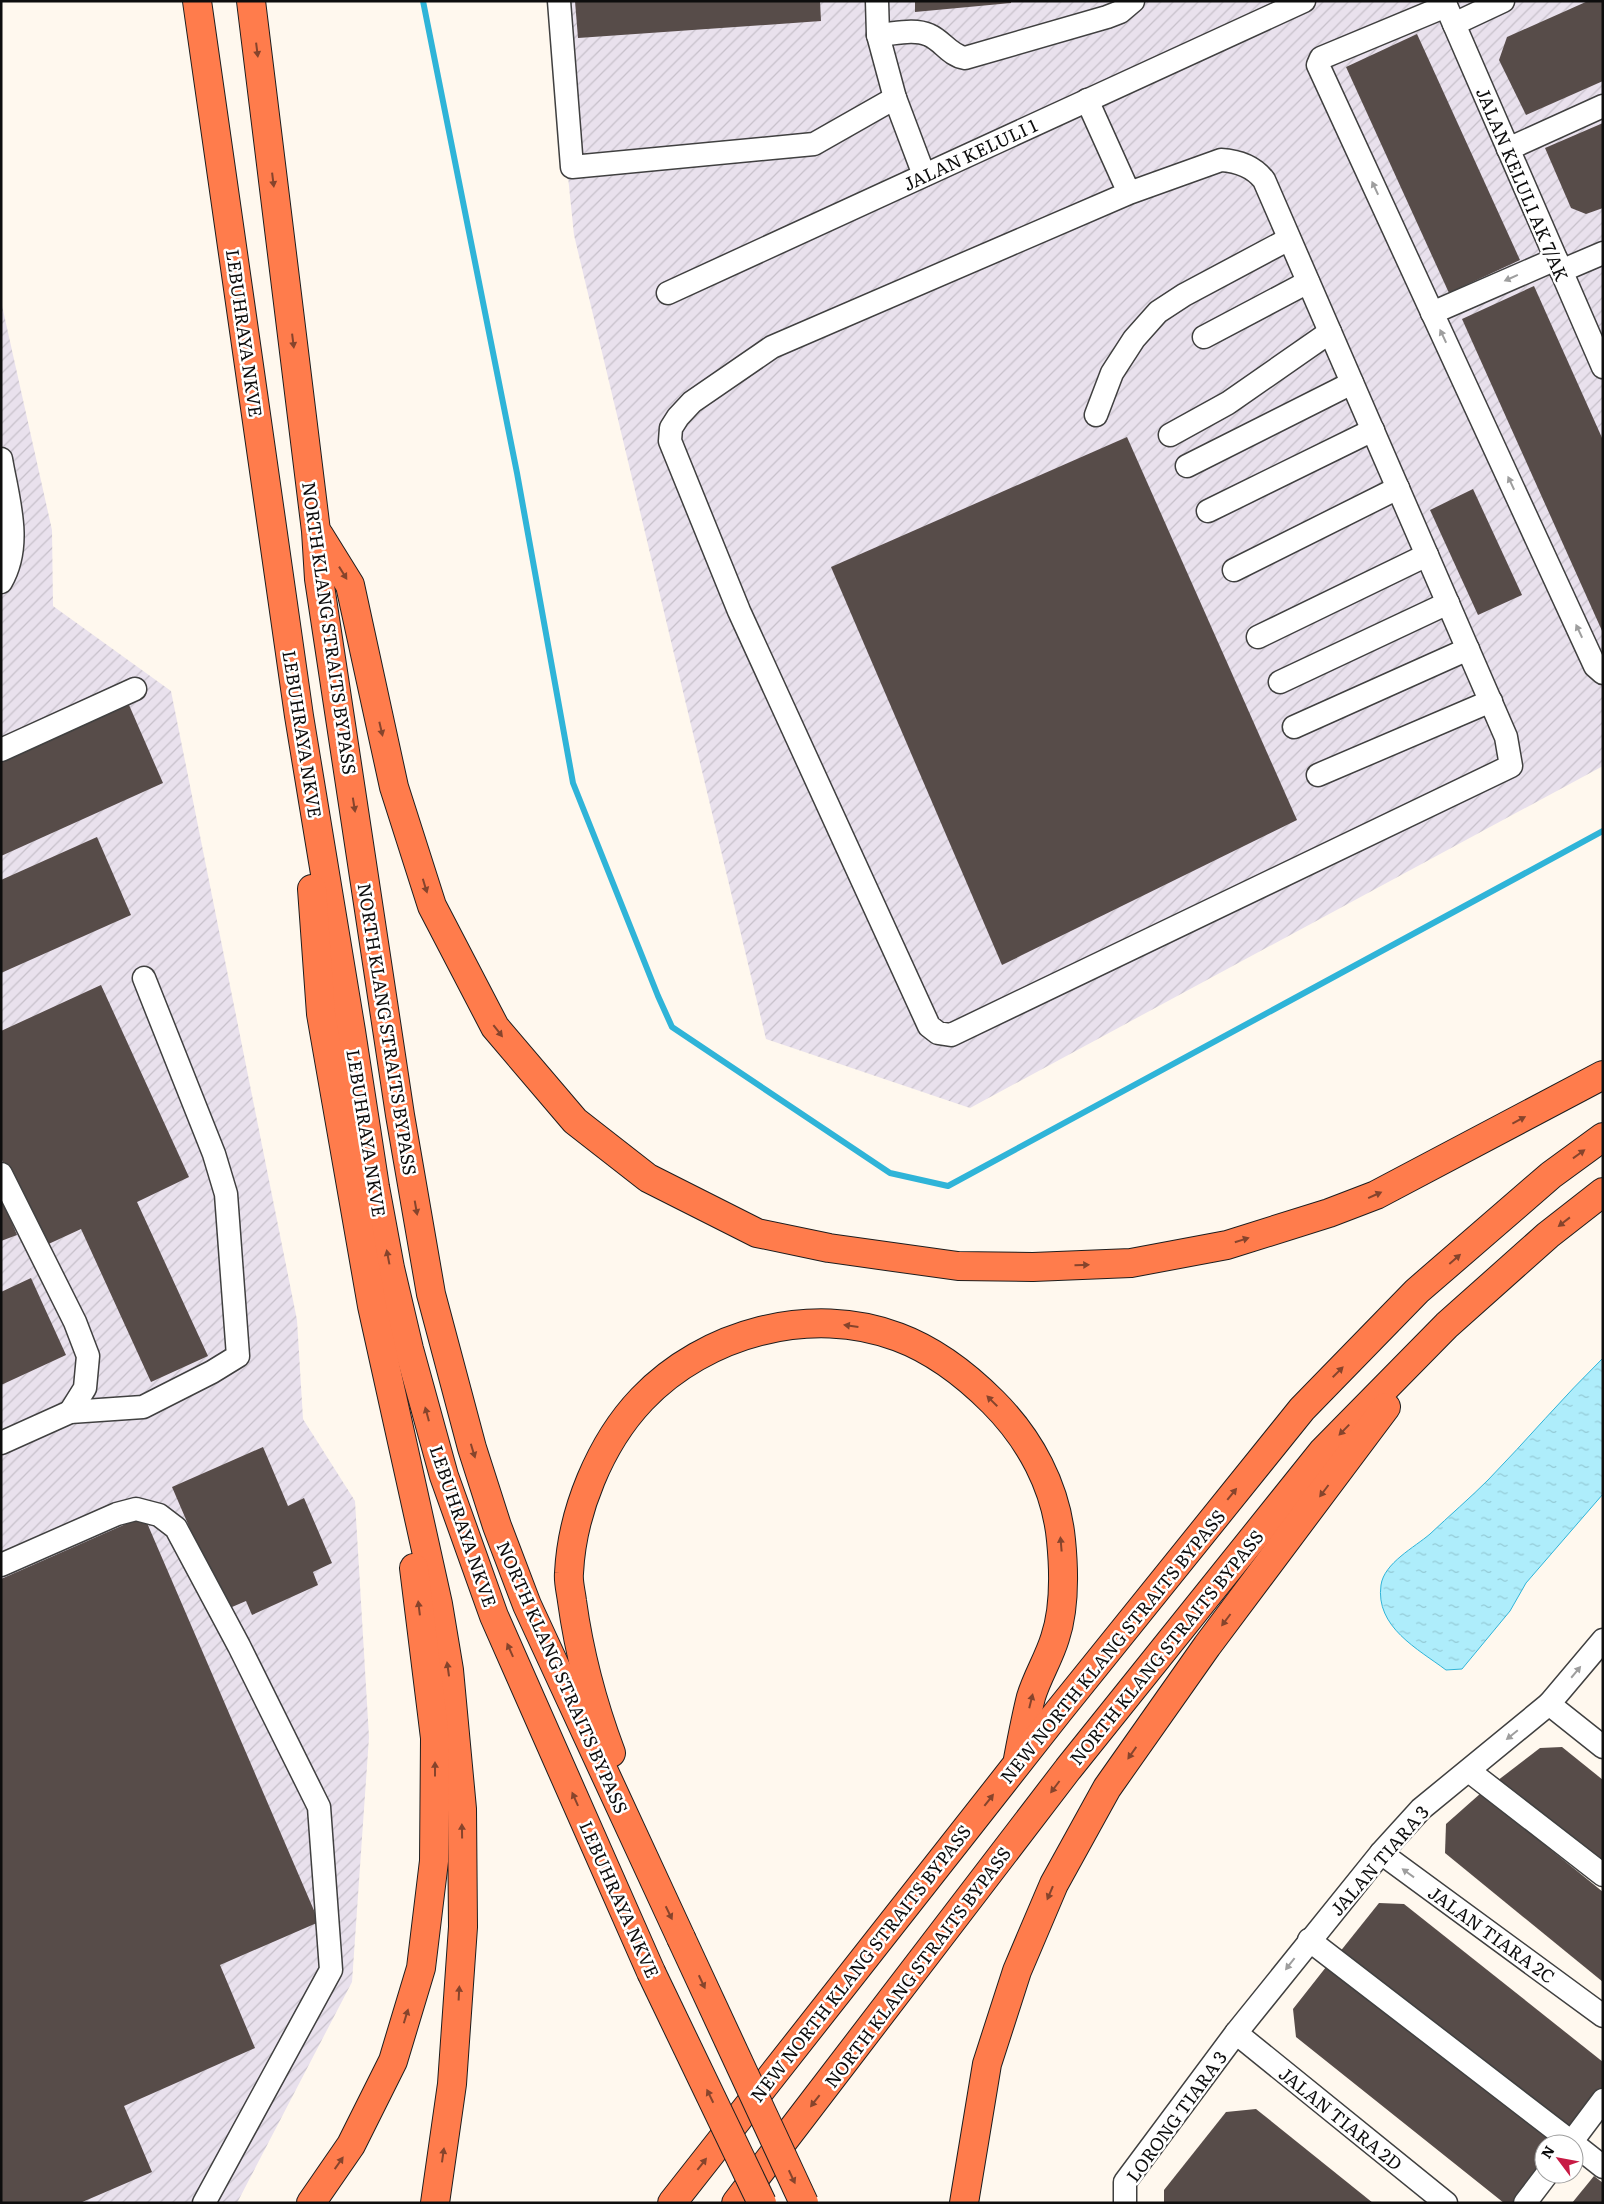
<svg xmlns="http://www.w3.org/2000/svg" width="1604" height="2204" font-family="Literata,serif">
<style>
.industrial{fill:url(#industrial-furrows)}
.water{fill:url(#water-ripples);stroke:#2fb4d8}
.lines{fill:none;stroke-linecap:round;stroke-linejoin:round}
.stream{stroke:#2fb4d8;stroke-width:6}
.building{fill:#574c49}
.minor-casing{stroke:#404040;stroke-width:25}
.highway-casing{stroke:#1e1e1e;stroke-width:30}
.minor{stroke:#fff;stroke-width:22}
.highway{stroke:#ff7c4c;stroke-width:28}
.highway-bridge-casing{stroke:#1e1e1e;stroke-width:30;stroke-linecap:butt}
.highway-bridge{stroke:#ff7c4c;stroke-width:28}
.oneway{fill:#86442c}
.oneway2{fill:#9e9e9e}
.labels{text-anchor:middle;dominant-baseline:central;stroke-width:5;stroke-linejoin:round;paint-order:stroke}
.street-label{font-size:18px;fill:#0d0d0d;stroke:#fff}
</style>
<defs>
<pattern id="industrial-furrows" width="10" height="10" patternUnits="userSpaceOnUse" patternTransform="scale(1.25)"><rect width="10" height="10" fill="#e9e1ed"/><path d="M-1 1l2-2M0 10L10 0M9 11l2-2" fill="none" stroke="#c7c0ca"/></pattern>
<pattern id="water-ripples" width="26" height="14" patternUnits="userSpaceOnUse" patternTransform="scale(1.25)"><rect width="26" height="14" fill="#aeedfb"/><path d="M2 4q2-2 4 0t4 0M15 11q2-2 4 0t4 0" fill="none" stroke="#94cad6"/></pattern>
</defs>
<rect width="100%" height="100%" fill="#fff8ee"/>
<g class="industrial">
<polygon points="550,1 1603,1 1603,766 970,1108 766,1039 574,235"/>
<polygon points="1,301 52,530 53,606 171,691 297,1320 303,1419 355,1501 369,1737 352,1982 237,2203 1,2203"/>
</g>
<path class="water" d="M1603 1358V1494L1526 1583 1510 1611 1462 1669 1446 1670C1418 1649 1375 1627 1381 1585 1384 1563 1415 1547 1430 1534 1449 1516 1470 1498 1488 1480 1527 1440 1563 1397 1603 1358Z"/>
<g class="lines">
<polyline class="stream" points="423,1 517,473 573,783 658,996 672,1027 890,1173 948,1186 1603,831"/>
</g>
<g class="building">
<polygon points="575,1 820,1 821,21 578,38"/>
<polygon points="915,1 1011,1 1011,3 915,12"/>
<polygon points="1588,1 1603,1 1603,81 1526,115 1499,60 1507,37"/>
<polygon points="1417,34 1520,260 1449,293 1346,67"/>
<polygon points="1603,123 1603,208 1586,214 1571,208 1545,148"/>
<polygon points="1534,286 1603,440 1603,633 1462,319"/>
<polygon points="1127,437 1297,820 1002,965 831,567"/>
<polygon points="1473,489 1522,595 1478,615 1430,510"/>
<polygon points="129,705 163,783 1,856 1,762"/>
<polygon points="97,837 131,915 1,973 1,880"/>
<polygon points="101,985 189,1177 137,1202 208,1356 151,1382 81,1229 42,1247 1,1158 1,1031"/>
<polygon points="1,1196 17,1235 1,1241"/>
<polygon points="31,1278 66,1355 1,1385 1,1292"/>
<polygon points="263,1447 288,1506 304,1498 332,1563 313,1572 318,1585 252,1615 246,1601 225,1610 172,1487"/>
<polygon points="144,1516 319,1922 220,1965 255,2048 124,2106 152,2172 80,2203 1,2203 1,1579"/>
<polygon points="1562,1747 1603,1780 1603,1865 1497,1781 1540,1748"/>
<polygon points="1481,1793 1603,1892 1603,1982 1445,1853 1446,1824"/>
<polygon points="1379,1903 1404,1904 1603,2062 1603,2092 1568,2135 1339,1953"/>
<polygon points="1330,1962 1558,2144 1544,2144 1544,2165 1515,2203 1504,2203 1296,2037 1293,2009"/>
<polygon points="1256,2109 1373,2203 1164,2203 1164,2190 1226,2112"/>
<polygon points="1594,2176 1603,2183 1603,2203 1572,2203"/>
</g>
<g class="lines">
<defs>
<g id="minor">
<polyline points="559,1 572,167 814,144 895,98"/>
<polyline points="877,1 878,35 895,98 924,175"/>
<polyline points="1444,1 1603,367"/>
<polyline points="1446,6 1321,58 1318,65 1595,666 1603,673"/>
<polyline points="1454,24 1503,1"/>
<path d="M878 35C894 34 914 28 929 35 943 41 949 55 965 58L1107 17 1120 12 1133 1"/>
<path d="M1087 100 1129 193 1221 160C1238 161 1253 166 1264 180L1506 737 1511 766 951 1035 938 1033 929 1026 739 611 670 441 671 428 678 417 692 402 772 347 1129 193"/>
<polyline points="1508,149 1603,106"/>
<polyline points="1561,271 1603,253"/>
<polyline points="668,293 1304,1"/>
<polyline points="1432,313 1556,259"/>
<polyline points="1204,337 1308,282"/>
<polyline points="1096,415 1112,373 1134,339 1158,312 1184,295 1289,239"/>
<polyline points="1170,435 1228,403 1330,332"/>
<path d="M1 459C8 500 23 544 1 582"/>
<polyline points="1187,466 1352,383"/>
<polyline points="1208,511 1373,430"/>
<polyline points="1234,570 1398,488"/>
<polyline points="1258,637 1427,555"/>
<polyline points="1280,682 1448,603"/>
<polyline points="1294,727 1468,649"/>
<polyline points="1,750 135,689"/>
<polyline points="1318,775 1491,701"/>
<polyline points="1,1174 75,1322 88,1356 85,1388 70,1412"/>
<polyline points="1,1443 70,1412 143,1407 212,1372 238,1356 226,1194 214,1154 144,978"/>
<polyline points="1,1565 117,1514 136,1509 159,1515 176,1528 239,1646 319,1807 331,1970 204,2203"/>
<polyline points="1549,1704 1603,1747"/>
<polyline points="1469,1771 1603,1875"/>
<polyline points="1381,1853 1603,2016"/>
<polyline points="1309,1940 1574,2144"/>
<polyline points="1236,2033 1446,2203"/>
<polyline points="1570,2144 1603,2100"/>
<polyline points="1574,2144 1603,2167"/>
<polyline points="1125,2203 1125,2182 1236,2033 1381,1853 1421,1809 1549,1704 1603,1640"/>
<polyline points="1525,2203 1547,2174"/>
</g>
<g id="highway">
<polyline points="197,1 299,716 351,1031 375,1187 390,1268 409,1349 444,1476 494,1616 651,1972"/>
<polyline points="251,1 316,531 319,579 400,1115 431,1294 472,1448 497,1526 527,1605 681,1938"/>
<polyline points="319,535 350,585 394,787 432,906 495,1027 575,1121 648,1178 757,1233 829,1248 958,1266 1033,1267 1131,1263 1227,1245 1329,1213 1376,1195 1603,1075"/>
<polyline points="312,889 321,1014 372,1306 438,1604 449,1670 462,1809 463,1927 452,2084 435,2203"/>
<path d="M611 1753C593 1705 579 1652 572 1601 571 1592 568 1582 569 1573 572 1512 600 1443 642 1399 705 1333 811 1304 898 1337 933 1350 967 1376 993 1402 1030 1439 1056 1487 1061 1540 1064 1570 1065 1608 1055 1638 1049 1658 1037 1677 1031 1697 1026 1717 1022 1738 1018 1759"/>
<polyline points="311,2203 351,2145 393,2061 421,1968 434,1861 435,1738 414,1568"/>
<polyline points="672,2203 1058,1712 1302,1409 1417,1291 1551,1175 1603,1137"/>
<polyline points="736,2203 1068,1769 1323,1451 1447,1325 1548,1235 1603,1192"/>
<polyline points="964,2203 987,2064 1017,1971 1054,1884 1107,1788 1207,1646 1386,1407"/>
</g>
</defs>
<use href="#minor" class="minor-casing"/>
<use href="#highway" class="highway-casing"/>
<use href="#minor" class="minor"/>
<use href="#highway" class="highway"/>
<defs>
<g id="highway-bridge">
<polyline points="681,1938 804,2203"/>
<polyline points="651,1972 762,2203"/>
</g>
</defs>
<use href="#highway-bridge" class="highway-bridge-casing"/>
<use href="#highway-bridge" class="highway-bridge"/>
</g>
<defs><path id="oneway-solid" d="M-6-.8H1V-3.2L6.5 0L1 3.2V.8H-6Z" transform="scale(1.25)"/></defs>
<g class="oneway">
<use href="#oneway-solid" transform="translate(257 50) rotate(83)"/>
<use href="#oneway-solid" transform="translate(273 180) rotate(83)"/>
<use href="#oneway-solid" transform="translate(293 341) rotate(83)"/>
<use href="#oneway-solid" transform="translate(343 573) rotate(58)"/>
<use href="#oneway-solid" transform="translate(381 729) rotate(77)"/>
<use href="#oneway-solid" transform="translate(354 805) rotate(81)"/>
<use href="#oneway-solid" transform="translate(425 886) rotate(73)"/>
<use href="#oneway-solid" transform="translate(498 1031) rotate(52)"/>
<use href="#oneway-solid" transform="translate(1519 1120) rotate(-28)"/>
<use href="#oneway-solid" transform="translate(1579 1154) rotate(-36)"/>
<use href="#oneway-solid" transform="translate(1375 1195) rotate(-24)"/>
<use href="#oneway-solid" transform="translate(416 1208) rotate(80)"/>
<use href="#oneway-solid" transform="translate(1564 1222) rotate(142)"/>
<use href="#oneway-solid" transform="translate(1242 1240) rotate(-17)"/>
<use href="#oneway-solid" transform="translate(388 1257) rotate(-101)"/>
<use href="#oneway-solid" transform="translate(1455 1259) rotate(-41)"/>
<use href="#oneway-solid" transform="translate(1082 1265) rotate(-2)"/>
<use href="#oneway-solid" transform="translate(851 1326) rotate(-172)"/>
<use href="#oneway-solid" transform="translate(1338 1372) rotate(-45)"/>
<use href="#oneway-solid" transform="translate(992 1401) rotate(-135)"/>
<use href="#oneway-solid" transform="translate(427 1414) rotate(-105)"/>
<use href="#oneway-solid" transform="translate(1344 1430) rotate(134)"/>
<use href="#oneway-solid" transform="translate(473 1451) rotate(73)"/>
<use href="#oneway-solid" transform="translate(1324 1491) rotate(127)"/>
<use href="#oneway-solid" transform="translate(1232 1494) rotate(-51)"/>
<use href="#oneway-solid" transform="translate(1061 1544) rotate(-95)"/>
<use href="#oneway-solid" transform="translate(419 1608) rotate(-97)"/>
<use href="#oneway-solid" transform="translate(1226 1620) rotate(127)"/>
<use href="#oneway-solid" transform="translate(510 1650) rotate(-114)"/>
<use href="#oneway-solid" transform="translate(448 1669) rotate(-98)"/>
<use href="#oneway-solid" transform="translate(1031 1701) rotate(-76)"/>
<use href="#oneway-solid" transform="translate(1132 1753) rotate(125)"/>
<use href="#oneway-solid" transform="translate(435 1769) rotate(-90)"/>
<use href="#oneway-solid" transform="translate(1055 1787) rotate(127)"/>
<use href="#oneway-solid" transform="translate(575 1799) rotate(-114)"/>
<use href="#oneway-solid" transform="translate(989 1800) rotate(-52)"/>
<use href="#oneway-solid" transform="translate(462 1831) rotate(-91)"/>
<use href="#oneway-solid" transform="translate(1050 1893) rotate(113)"/>
<use href="#oneway-solid" transform="translate(669 1913) rotate(64)"/>
<use href="#oneway-solid" transform="translate(702 1982) rotate(65)"/>
<use href="#oneway-solid" transform="translate(459 1993) rotate(-87)"/>
<use href="#oneway-solid" transform="translate(406 2016) rotate(-73)"/>
<use href="#oneway-solid" transform="translate(710 2096) rotate(-116)"/>
<use href="#oneway-solid" transform="translate(815 2101) rotate(128)"/>
<use href="#oneway-solid" transform="translate(443 2155) rotate(-82)"/>
<use href="#oneway-solid" transform="translate(339 2163) rotate(-55)"/>
<use href="#oneway-solid" transform="translate(702 2164) rotate(-52)"/>
<use href="#oneway-solid" transform="translate(792 2177) rotate(65)"/>
</g>
<g class="oneway2">
<use href="#oneway-solid" transform="translate(1375 188) rotate(-115)"/>
<use href="#oneway-solid" transform="translate(1511 278) rotate(156)"/>
<use href="#oneway-solid" transform="translate(1443 336) rotate(-115)"/>
<use href="#oneway-solid" transform="translate(1511 483) rotate(-115)"/>
<use href="#oneway-solid" transform="translate(1579 631) rotate(-115)"/>
<use href="#oneway-solid" transform="translate(1576 1672) rotate(-50)"/>
<use href="#oneway-solid" transform="translate(1512 1735) rotate(141)"/>
<use href="#oneway-solid" transform="translate(1408 1873) rotate(-144)"/>
<use href="#oneway-solid" transform="translate(1290 1964) rotate(128)"/>
</g>
<g class="labels">
<g class="street-label">
<text transform="translate(970 154) rotate(-25)">JALAN KELULI 1</text>
<text transform="translate(1523 184) rotate(67)">JALAN KELULI AK 7/AK</text>
<text transform="translate(245 333) rotate(82)">LEBUHRAYA NKVE</text>
<text transform="translate(330 628) rotate(82)">NORTH KLANG STRAITS BYPASS</text>
<text transform="translate(303 734) rotate(81)">LEBUHRAYA NKVE</text>
<text transform="translate(388 1029) rotate(81)">NORTH KLANG STRAITS BYPASS</text>
<text transform="translate(367 1133) rotate(81)">LEBUHRAYA NKVE</text>
<text transform="translate(464 1526) rotate(71)">LEBUHRAYA NKVE</text>
<text transform="translate(1112 1646) rotate(-51)">NEW NORTH KLANG STRAITS BYPASS</text>
<text transform="translate(1166 1647) rotate(-51)">NORTH KLANG STRAITS BYPASS</text>
<text transform="translate(563 1677) rotate(66)">NORTH KLANG STRAITS BYPASS</text>
<text transform="translate(1379 1860) rotate(-49)">JALAN TIARA 3</text>
<text transform="translate(620 1899) rotate(66)">LEBUHRAYA NKVE</text>
<text transform="translate(1492 1934) rotate(36)">JALAN TIARA 2C</text>
<text transform="translate(860 1963) rotate(-52)">NEW NORTH KLANG STRAITS BYPASS</text>
<text transform="translate(917 1967) rotate(-53)">NORTH KLANG STRAITS BYPASS</text>
<text transform="translate(1176 2116) rotate(-54)">LORONG TIARA 3</text>
<text transform="translate(1341 2118) rotate(39)">JALAN TIARA 2D</text>
</g>
</g>
<rect width="1604" height="2204" fill="none" stroke="#0d0d0d" stroke-width="5"/>
<g transform="translate(1559 2159) rotate(302)"><circle r="24" fill="#ffffff" stroke="#9e9e9e"/>
<path d="M0-4L9 19L0 12L-9 19Z" fill="#c81a44"/>
<text y="-8" font-size="14" font-weight="bold" text-anchor="middle" fill="#0d0d0d">N</text>
</g>
</svg>
